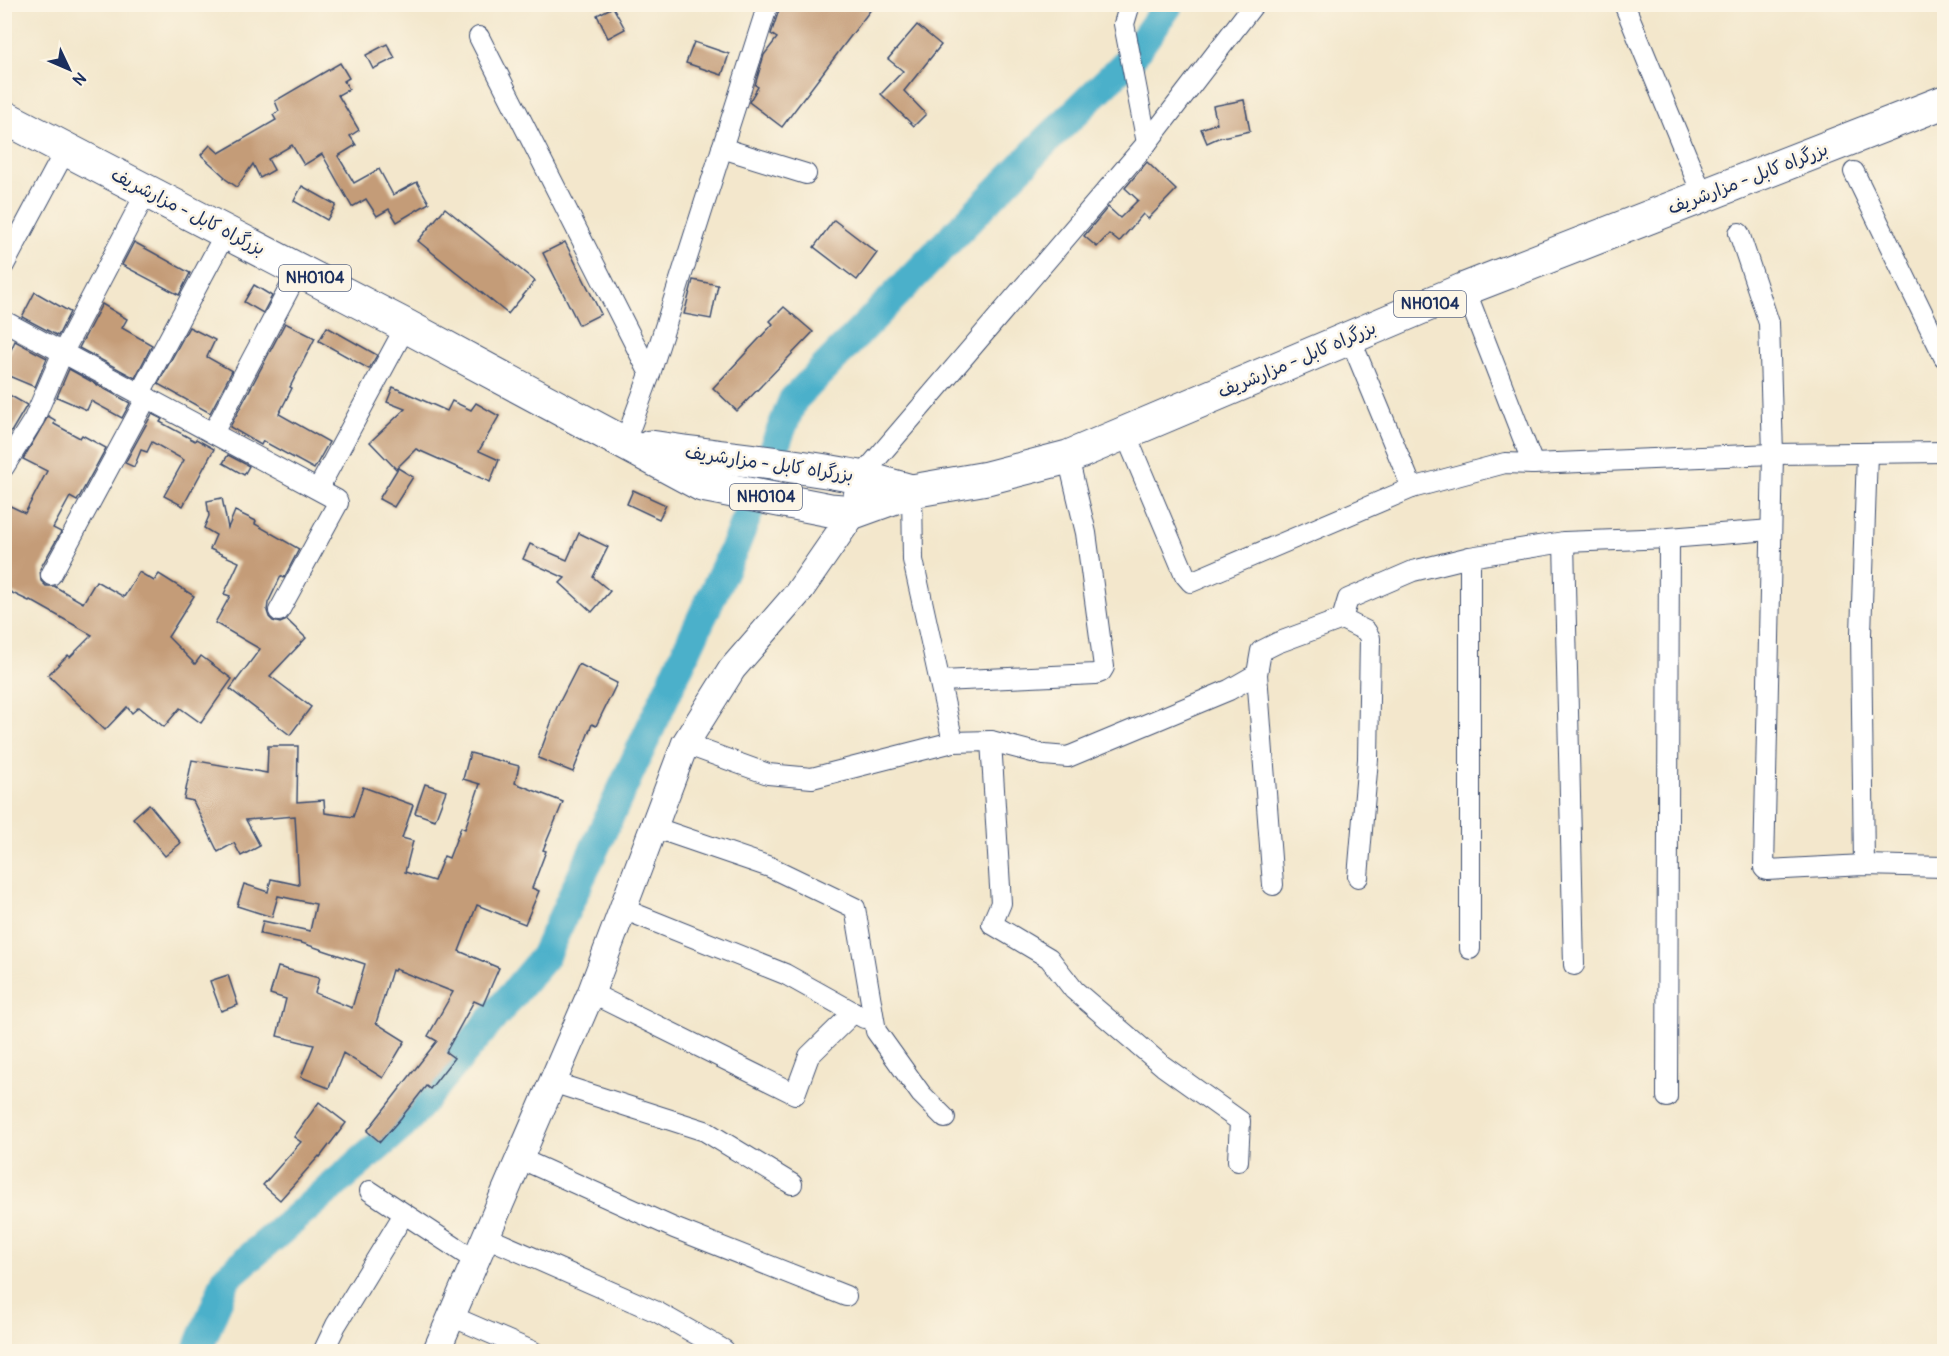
<svg xmlns="http://www.w3.org/2000/svg" width="1949" height="1356" font-family="Pangolin,'Playpen Sans Arabic',sans-serif">
<style>
.lines{fill:none;stroke-linecap:round;stroke-linejoin:round}
.river{stroke:#4bb0ca;stroke-width:30}
.building{fill:#c49c78}
.street-casing{stroke:#3b4b6e;stroke-width:22}
.secondary-casing{stroke:#3b4b6e;stroke-width:29}
.highway-casing{stroke:#3b4b6e;stroke-width:35}
.street{stroke:#fff;stroke-width:20}
.secondary{stroke:#fff;stroke-width:27}
.highway{stroke:#fff;stroke-width:33}
.labels{text-anchor:middle;dominant-baseline:central;stroke-width:5;stroke-linejoin:round;paint-order:stroke}
.shield{fill:#fcf5e5;stroke:#5e6a86;stroke-width:1.5}
.shield-label{font-size:16px;font-weight:bold;fill:#1b2f5e}
.street-label{font-size:18px;fill:#1b2f5e;stroke:#fcf5e5}
</style>
<rect width="100%" height="100%" fill="#fcf5e5"/>
<filter id="ink" filterUnits="userSpaceOnUse"><feTurbulence type="fractalNoise" baseFrequency=".0167" numOctaves="2"/><feDisplacementMap in="SourceGraphic" scale="12" xChannelSelector="R" yChannelSelector="G"/><feConvolveMatrix kernelMatrix="1 2 1 2 8 2 1 2 1" color-interpolation-filters="sRGB"/></filter>
<filter id="wash" filterUnits="userSpaceOnUse"><feTurbulence type="fractalNoise" baseFrequency=".008" numOctaves="4" result="noise"/><feDisplacementMap in="SourceGraphic" scale="24" xChannelSelector="R" yChannelSelector="G"/><feGaussianBlur stdDeviation="1.35" result="paint"/><feColorMatrix in="noise" values="0 0 0 0 0 0 0 0 0 0 0 0 0 0 0 0 0 1.4 0 .05"/><feComposite in="paint" operator="in"/></filter>
<g filter="url(#wash)">
<rect width="100%" height="100%" fill="#f3e7cc"/>
<g class="lines">
<polyline class="river" points="197,1352 227,1277 402,1126 544,957 735,546 793,400 1040,147 1131,58 1169,4"/>
</g>
<g id="blocks">
<g class="building">
<polygon points="783,4 875,4 782,127 749,102 758,87 755,85 764,55 777,38 771,34 779,10"/>
<polygon points="613,7 625,29 608,38 597,15"/>
<polygon points="917,25 941,45 904,91 926,114 914,126 881,94 903,71 888,59"/>
<polygon points="694,42 729,54 722,75 686,63"/>
<polygon points="387,44 395,58 373,69 366,55"/>
<polygon points="340,63 349,78 344,81 349,89 338,95 359,130 350,136 356,145 338,156 354,183 379,169 393,195 417,182 429,203 397,222 389,209 377,216 366,199 352,207 322,154 304,165 292,145 268,159 274,170 260,178 253,164 237,187 224,178 225,177 201,155 210,145 219,153 276,120 273,115 279,111 275,101"/>
<polygon points="1244,100 1250,131 1218,138 1207,143 1201,129 1217,123 1213,106"/>
<polygon points="1147,162 1176,190 1148,219 1143,214 1119,242 1109,234 1097,247 1084,236 1108,207 1120,218 1138,200 1125,188"/>
<polygon points="302,186 336,205 327,220 294,201"/>
<polygon points="445,208 535,281 508,314 418,241"/>
<polygon points="834,220 877,253 857,280 814,247"/>
<polygon points="134,242 190,273 179,295 122,265"/>
<polygon points="565,242 601,314 579,325 543,253"/>
<polygon points="693,280 718,285 711,319 684,314"/>
<polygon points="254,285 272,296 263,313 244,302"/>
<polygon points="35,292 70,312 58,336 22,317"/>
<polygon points="102,304 127,319 122,328 152,345 135,378 79,348"/>
<polygon points="784,307 813,332 737,411 713,388 773,324 770,321"/>
<polygon points="285,323 315,338 290,387 292,388 279,414 329,442 314,469 263,441 261,445 230,427"/>
<polygon points="189,327 215,340 207,357 232,371 210,413 158,384"/>
<polygon points="327,327 377,355 369,369 319,341"/>
<polygon points="15,341 47,358 35,387 4,374 4,365"/>
<polygon points="69,369 130,403 122,418 91,401 87,410 57,397"/>
<polygon points="393,387 447,411 452,401 471,410 476,403 499,416 479,451 499,460 490,482 416,449 396,469 370,442 405,409 387,402"/>
<polygon points="4,392 27,405 4,444"/>
<polygon points="152,414 162,419 160,422 195,441 196,439 214,449 183,506 164,496 184,460 152,442 147,452 141,450 134,467 125,463"/>
<polygon points="48,416 55,420 54,424 80,438 82,435 106,448 77,501 70,497 53,528 61,532 40,569 41,581 46,586 54,586 83,603 96,581 124,597 139,572 154,581 159,574 194,596 168,637 195,664 201,656 232,679 201,723 180,708 164,727 139,707 132,713 127,707 105,730 48,675 68,655 70,657 92,635 30,600 29,601 4,589 4,503 25,513 47,471 23,459"/>
<polygon points="228,455 249,466 244,475 223,463"/>
<polygon points="398,468 413,477 394,507 379,499"/>
<polygon points="633,490 666,505 659,519 627,504"/>
<polygon points="222,498 228,528 235,511 256,521 255,524 299,549 284,578 281,576 268,603 267,611 269,617 273,621 280,623 287,620 306,638 270,676 311,707 290,735 230,689 260,649 215,623 230,596 224,594 239,562 210,549 216,535 204,528 209,516 207,501"/>
<polygon points="579,533 608,547 593,577 610,591 592,612 560,583 565,578 523,559 530,544 567,560"/>
<polygon points="579,664 617,683 596,726 592,724 573,772 538,758 557,707"/>
<polygon points="268,746 298,746 297,802 324,800 325,813 353,817 363,787 413,805 402,838 413,841 405,872 434,881 444,856 449,858 461,827 465,829 480,784 463,779 470,753 519,766 515,783 563,802 543,850 546,851 532,888 539,891 525,924 477,905 459,951 499,968 483,1005 474,1001 446,1052 454,1058 430,1089 426,1086 401,1118 380,1142 367,1131 437,1041 428,1036 453,992 395,969 394,971 392,970 376,1023 405,1041 383,1078 343,1053 329,1088 301,1077 314,1045 277,1036 286,999 270,994 278,967 319,978 315,993 352,1008 365,964 302,943 260,934 263,921 310,931 316,904 278,896 272,917 237,906 244,884 268,892 271,879 299,885 295,816 246,820 260,846 241,856 234,843 218,852 193,801 184,799 192,760 267,773"/>
<polygon points="425,784 446,791 435,820 415,813"/>
<polygon points="149,804 181,843 165,856 133,818"/>
<polygon points="228,975 238,1005 221,1011 210,981"/>
<polygon points="319,1102 346,1123 320,1157 319,1156 280,1200 263,1185 301,1142 294,1137"/>
</g>
</g>
</g>
<g filter="url(#ink)">
<use href="#blocks" fill-opacity="0" stroke="#3b4b6e" stroke-width="1.5"/>
<g class="lines">
<defs>
<g id="street">
<polyline points="1130,4 1124,24 1147,143"/>
<polyline points="1624,4 1703,196"/>
<polyline points="479,37 650,374"/>
<polyline points="722,148 806,174"/>
<polyline points="1854,172 1944,357"/>
<polyline points="1739,233 1769,323 1773,454 1764,868 1766,870 1864,865 1944,867"/>
<polyline points="4,265 66,149"/>
<polyline points="1465,289 1533,464"/>
<polyline points="4,321 337,500 338,503 279,611"/>
<polyline points="1350,338 1412,488"/>
<polyline points="140,393 226,232"/>
<polyline points="213,433 299,270"/>
<polyline points="1125,433 1185,575 1191,582 1412,488 1505,463 1533,464 1773,454 1944,452"/>
<polyline points="625,442 650,374 768,4"/>
<polyline points="4,467 34,419 63,352 147,191"/>
<polyline points="861,477 1147,143 1254,4"/>
<polyline points="318,489 406,326"/>
<polyline points="912,491 913,560 953,742"/>
<polyline points="1564,542 1574,965"/>
<polyline points="51,575 147,397"/>
<polyline points="1342,619 1366,631 1370,638 1368,759 1358,877"/>
<polyline points="1257,674 1273,885"/>
<polyline points="941,681 1096,674 1101,672 1104,667 1086,533 1068,457"/>
<polyline points="991,741 1001,903 992,924 1049,958 1074,990 1163,1066 1240,1121 1238,1161"/>
<polyline points="685,744 768,774 812,778 953,742 991,741 1044,755 1068,757 1229,690 1257,674 1261,651 1277,643 1342,619 1348,599 1413,571 1470,557 1564,542 1669,538 1771,530"/>
<polyline points="653,827 770,867 855,908 876,1031 921,1094 945,1118"/>
<polyline points="1864,865 1861,634 1867,453"/>
<polyline points="623,909 785,974 864,1018"/>
<polyline points="1470,949 1470,557"/>
<polyline points="591,993 795,1094 809,1056 854,1012"/>
<polyline points="552,1082 705,1131 792,1184"/>
<polyline points="1667,1097 1669,538"/>
<polyline points="519,1158 674,1228 846,1296"/>
<polyline points="370,1191 476,1261"/>
<polyline points="486,1237 657,1312 724,1350"/>
<polyline points="451,1316 534,1352"/>
<polyline points="323,1352 336,1325 404,1214"/>
</g>
<polyline id="secondary" points="436,1352 591,993 685,744 732,669 798,593 854,512 857,496"/>
<g id="highway">
<polyline points="4,117 406,326 702,485 830,510 854,512 912,491 987,478 1068,457 1465,289 1944,102"/>
<path d="M650 447C720 458 790 463 859 477 877 481 895 487 912 491"/>
</g>
</defs>
<use href="#street" class="street-casing"/>
<use href="#secondary" class="secondary-casing"/>
<use href="#highway" class="highway-casing"/>
<use href="#street" class="street"/>
<use href="#secondary" class="secondary"/>
<use href="#highway" class="highway"/>
</g>
</g>
<g class="labels">
<g class="shield">
<rect x="279" y="265" width="72" height="26" rx="4.5"/>
<rect x="1394" y="291" width="72" height="26" rx="4.5"/>
<rect x="730" y="484" width="72" height="26" rx="4.5"/>
</g>
<g class="shield-label">
<text x="315" y="278">NH0104</text>
<text x="1430" y="304">NH0104</text>
<text x="766" y="497">NH0104</text>
</g>
<g class="street-label">
<text transform="translate(1748 179) rotate(-21)">بزرگراه کابل - مزارشریف</text>
<text transform="translate(188 212) rotate(27)">بزرگراه کابل - مزارشریف</text>
<text transform="translate(1297 360) rotate(-23)">بزرگراه کابل - مزارشریف</text>
<text transform="translate(769 464) rotate(8)">بزرگراه کابل - مزارشریف</text>
</g>
</g>
<rect width="1949" height="1356" fill="none" stroke="#fcf5e5" stroke-width="24"/>
<g transform="translate(69 69) rotate(134)" stroke="#fcf5e5" stroke-width="4.5" paint-order="stroke">
<path d="M0-4.5L10 22L0 15L-10 22Z" fill="#1b2f5e"/>
<text y="-9" font-size="16" font-weight="bold" text-anchor="middle" fill="#1b2f5e">N</text>
</g>
</svg>
